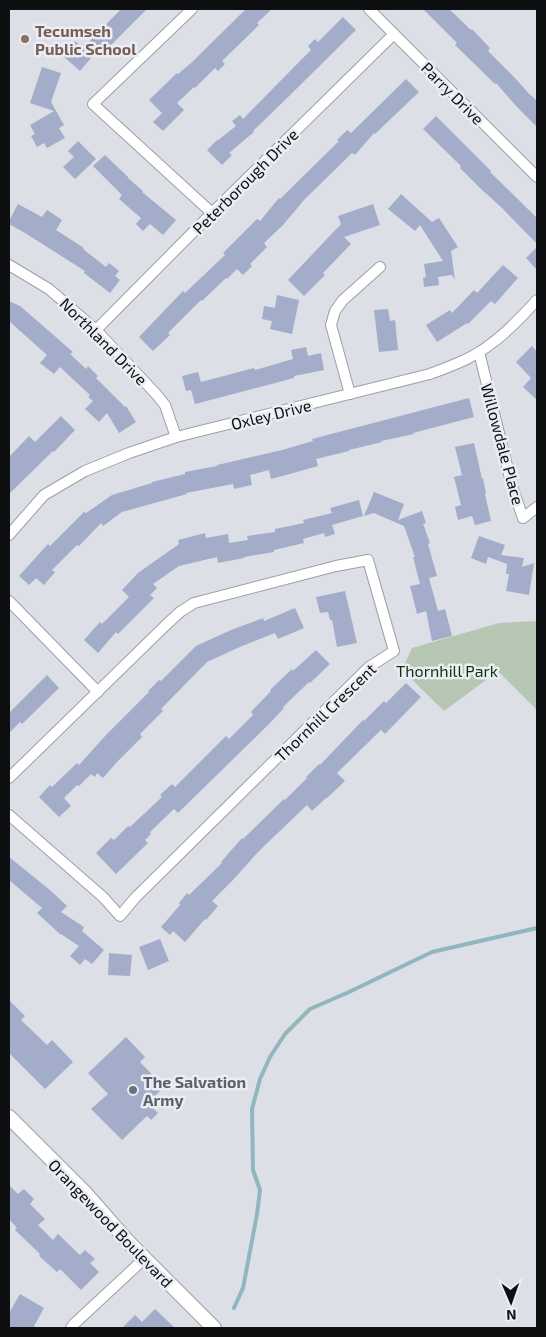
<svg xmlns="http://www.w3.org/2000/svg" width="546" height="1337" font-family="'Exo 2',sans-serif">
<style>
.green{fill:#b5c6b3}
.lines{fill:none;stroke-linecap:round;stroke-linejoin:round}
.stream{stroke:#90b6be;stroke-width:4}
.building{fill:#a3acc8}
.street-casing{stroke:#9d9fa6;stroke-width:12}
.secondary-casing{stroke:#9d9fa6;stroke-width:16}
.street{stroke:#fff;stroke-width:10}
.secondary{stroke:#fff;stroke-width:14}
.education-dot{fill:#8d6e63;stroke:#eaedf4;stroke-width:2}
.worship-dot{fill:#6b7280;stroke:#eaedf4;stroke-width:2}
.labels{text-anchor:middle;dominant-baseline:central;stroke-width:5;stroke-linejoin:round;paint-order:stroke}
.education-label{font-size:16px;font-weight:bold;fill:#785e54;stroke:#eaedf4;text-anchor:start}
.street-label{font-size:16px;fill:#0e0f11;stroke:#eaedf4}
.park-label{font-size:16px;fill:#10310d;stroke:#eaedf4}
.worship-label{font-size:16px;font-weight:bold;fill:#5b616d;stroke:#eaedf4;text-anchor:start}
</style>
<rect width="100%" height="100%" fill="#dddfe7"/>
<polygon class="green" points="537,621 537,710 498,671 444,711 402,670 412,648 499,623"/>
<g class="lines">
<polyline class="stream" points="234,1308 243,1288 257,1214 260,1190 253,1170 252,1109 260,1079 270,1057 285,1034 310,1009 349,992 432,952 537,928"/>
</g>
<g class="building">
<polygon points="121,9 147,9 102,54 98,50 80,71 63,56 75,41 83,48"/>
<polygon points="246,9 272,9 257,23 259,25 222,61 225,64 218,71 215,68 195,88 194,87 177,103 184,110 163,131 153,122 162,113 149,100 177,73 178,74 191,63"/>
<polygon points="423,9 449,9 471,30 472,29 490,48 488,51 515,78 531,96 531,95 537,101 537,127 518,108 496,83 495,84 455,45 457,43"/>
<polygon points="343,17 356,30 281,104 253,131 254,132 229,153 232,155 222,165 207,150 217,140 217,141 236,126 232,121 240,115 243,119 301,60 311,50 308,46 315,39 318,42"/>
<polygon points="42,67 61,73 51,102 64,125 59,128 65,138 47,148 44,143 37,147 31,136 35,134 30,125 54,111 30,103"/>
<polygon points="406,79 419,92 375,134 374,133 355,155 352,153 304,200 283,225 264,243 267,247 250,264 252,266 243,275 237,269 227,279 226,278 202,301 201,300 168,333 170,335 153,351 139,337 183,291 185,293 225,255 223,253 257,219 260,221 279,198 280,199 339,141 337,140 347,130 351,133"/>
<polygon points="436,116 491,171 490,172 537,218 537,244 502,208 480,188 460,168 461,166 423,129"/>
<polygon points="78,141 96,159 75,179 63,167 74,157 68,151"/>
<polygon points="105,155 128,177 128,178 143,191 142,192 176,220 163,235 150,224 143,231 136,224 141,218 119,199 122,195 93,166"/>
<polygon points="401,194 432,222 439,218 458,247 451,251 455,280 452,275 438,277 439,285 424,287 423,278 426,277 424,264 443,261 420,225 415,231 388,209"/>
<polygon points="18,204 42,217 47,210 62,220 56,230 84,248 83,249 106,267 109,263 119,271 115,276 120,280 110,293 84,273 85,271 25,233 9,224 9,221"/>
<polygon points="373,204 380,225 344,237 351,244 323,273 325,275 304,296 288,280 341,224 338,216"/>
<polygon points="537,247 537,270 526,258"/>
<polygon points="503,265 518,278 495,304 491,301 468,324 467,323 437,342 426,325 450,310 452,313 474,290 477,293"/>
<polygon points="277,295 299,300 292,334 270,329 272,321 262,319 264,306 275,308"/>
<polygon points="9,301 20,306 73,352 70,354 86,369 88,366 98,376 96,378 125,407 126,406 136,422 119,433 107,413 99,422 85,409 93,401 88,397 90,395 60,367 54,374 40,363 47,355 9,321"/>
<polygon points="388,309 390,321 395,320 398,350 379,352 374,310"/>
<polygon points="532,346 537,352 537,400 523,387 531,378 516,362"/>
<polygon points="306,347 308,356 321,353 324,370 294,376 294,378 264,386 195,404 191,390 186,391 182,376 198,372 201,382 254,368 255,370 293,359 291,350"/>
<polygon points="469,398 474,417 413,433 414,434 381,441 382,442 349,450 349,451 316,459 318,466 286,475 271,479 269,470 250,475 252,485 234,489 233,484 186,493 187,494 122,512 103,526 101,523 79,546 77,545 52,570 55,572 44,585 36,578 29,585 19,576 48,544 50,546 84,512 86,513 112,495 152,483 152,482 185,474 185,472 217,466 217,465 282,450 313,441 312,439"/>
<polygon points="61,416 75,430 54,452 53,451 9,494 9,457 29,436 35,442"/>
<polygon points="474,443 482,479 483,478 486,494 485,494 491,521 475,525 472,516 458,520 455,507 461,505 454,477 462,475 455,447"/>
<polygon points="374,492 404,504 398,520 422,511 426,523 423,524 430,543 428,544 437,576 429,578 438,611 445,609 452,636 432,641 426,611 417,614 410,586 420,584 413,557 415,557 404,526 374,513 364,516"/>
<polygon points="359,500 363,516 332,525 335,534 325,537 324,533 303,539 304,543 274,550 274,552 244,557 244,558 218,563 217,557 179,566 153,584 157,588 150,595 154,598 118,634 116,632 98,653 84,640 100,622 102,624 129,597 122,590 138,573 179,544 178,540 205,533 206,538 228,534 229,543 248,540 247,536 275,532 275,529 304,523 303,520 332,513 330,508"/>
<polygon points="479,536 505,545 501,555 524,558 522,567 534,563 529,595 506,591 509,574 506,574 507,564 488,557 486,564 471,558"/>
<polygon points="345,591 357,643 337,647 332,620 330,620 328,612 320,613 316,597"/>
<polygon points="295,608 304,628 278,639 275,633 242,646 207,662 161,709 163,711 140,734 142,737 117,762 103,778 97,773 95,777 91,774 79,786 77,785 64,798 71,806 59,817 39,797 50,785 52,787 77,763 79,765 106,735 149,692 148,691 159,680 161,681 196,646 231,630 263,618 264,621"/>
<polygon points="316,650 330,664 310,683 309,682 283,707 284,708 269,724 178,813 174,809 150,832 151,834 145,840 148,843 116,874 96,853 111,838 114,840 128,826 130,827 162,797 160,795 172,784 175,787 226,736 229,739 253,715 251,712 271,691 270,690 292,669 293,671"/>
<polygon points="47,675 59,688 22,724 20,722 9,733 9,713"/>
<polygon points="406,683 421,697 385,734 381,730 337,773 345,781 327,798 326,798 312,811 307,805 259,851 233,880 212,901 218,906 206,920 205,919 185,942 173,931 170,935 161,927 180,905 179,903 187,893 189,895 222,863 221,862 242,838 243,839 284,799 285,800 307,778 306,777 319,764 320,765 363,720 364,721 384,701 386,703"/>
<polygon points="9,857 50,890 67,906 61,912 84,927 82,931 104,950 92,964 85,959 80,965 70,956 79,946 61,934 61,935 37,913 42,908 9,880"/>
<polygon points="160,939 169,961 148,970 139,947"/>
<polygon points="109,953 132,955 130,976 108,975"/>
<polygon points="9,1000 25,1016 21,1020 47,1045 52,1040 73,1062 45,1089 9,1053"/>
<polygon points="126,1037 145,1057 140,1062 164,1087 148,1103 158,1113 151,1120 147,1116 122,1140 91,1109 108,1094 88,1073"/>
<polygon points="9,1185 18,1194 24,1189 34,1199 30,1204 45,1219 38,1225 53,1240 58,1234 80,1255 85,1250 95,1259 90,1263 99,1272 81,1290 60,1269 57,1272 39,1256 40,1254 15,1230 17,1228 9,1219"/>
<polygon points="20,1294 44,1308 33,1328 9,1328 9,1313"/>
<polygon points="155,1309 175,1328 122,1328 135,1315 142,1322"/>
</g>
<g class="lines">
<defs>
<g id="street">
<polyline points="192,9 93,104 212,213"/>
<polyline points="369,9 537,177"/>
<polyline points="9,265 49,289 96,330 156,394 165,405 176,437"/>
<polyline points="96,330 212,213 394,34"/>
<polyline points="479,352 512,486 523,518 537,507"/>
<polyline points="350,394 331,325 335,311 343,300 380,267"/>
<path d="M9 535 44 495 85 471 129 453 176 437 430 374C451 366 474 358 492 343 509 331 523 315 537 300"/>
<polyline points="9,601 98,692"/>
<polyline points="9,778 168,623 180,612 194,603 336,566 368,560 394,651 369,667 135,898 120,916 103,897 9,815"/>
<polyline points="71,1328 74,1324 144,1259"/>
</g>
<polyline id="secondary" points="9,1117 86,1194 130,1244 214,1328"/>
</defs>
<use href="#street" class="street-casing"/>
<use href="#secondary" class="secondary-casing"/>
<use href="#street" class="street"/>
<use href="#secondary" class="secondary"/>
</g>
<circle class="education-dot" cx="25" cy="39" r="5"/>
<circle class="worship-dot" cx="133" cy="1090" r="5"/>
<g class="labels">
<g class="education-label">
<text x="35" y="30">Tecumseh<tspan x="35" dy="18">Public School</tspan></text>
</g>
<g class="street-label">
<text transform="translate(453 93) rotate(45)">Parry Drive</text>
<text transform="translate(245 181) rotate(-45)">Peterborough Drive</text>
<text transform="translate(104 341) rotate(45)">Northland Drive</text>
<text transform="translate(271 414) rotate(-14)">Oxley Drive</text>
<text transform="translate(503 444) rotate(75)">Willowdale Place</text>
<text transform="translate(325 712) rotate(-44)">Thornhill Crescent</text>
<text transform="translate(111 1223) rotate(46)">Orangewood Boulevard</text>
</g>
<g class="park-label">
<text x="447" y="670">Thornhill Park</text>
</g>
<g class="worship-label">
<text x="143" y="1081">The Salvation<tspan x="143" dy="18">Army</tspan></text>
</g>
</g>
<rect width="546" height="1337" fill="none" stroke="#0e0f11" stroke-width="20"/>
<g transform="translate(511 1302) rotate(178)" stroke="#eaedf4" stroke-width="4" paint-order="stroke">
<path d="M0-4L9 19L0 12L-9 19Z" fill="#0e0f11"/>
<text y="-8" font-size="14" font-weight="bold" text-anchor="middle" fill="#0e0f11">N</text>
</g>
</svg>
